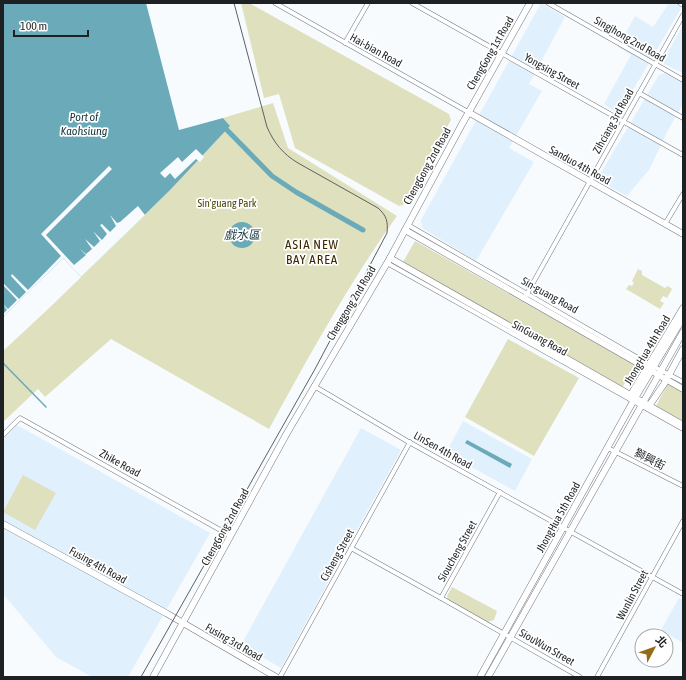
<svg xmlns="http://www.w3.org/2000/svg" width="686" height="680" font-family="'Asap Condensed','Noto Sans TC',sans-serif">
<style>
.built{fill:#e1f0fd}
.green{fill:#dee0be}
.water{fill:#6aaab9}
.pier{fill:#f8fbfe}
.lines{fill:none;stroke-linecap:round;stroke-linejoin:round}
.stream{stroke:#6aaab9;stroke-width:1.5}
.canal{stroke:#6aaab9;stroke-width:5}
.street-casing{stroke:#737a81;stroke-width:5}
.secondary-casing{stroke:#737a81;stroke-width:7}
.street{stroke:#fff;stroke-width:4}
.secondary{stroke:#fff;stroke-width:6}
.tram{stroke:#5e6164;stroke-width:1}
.labels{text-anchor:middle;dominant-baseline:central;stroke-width:3.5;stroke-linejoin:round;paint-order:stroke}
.street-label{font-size:11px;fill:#1e2123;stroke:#fff}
.park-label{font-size:11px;fill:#494a0d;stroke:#fff}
.water-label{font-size:12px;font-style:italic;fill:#18383f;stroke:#fff}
.quarter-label{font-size:13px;letter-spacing:1px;fill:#3b2700;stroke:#fff}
</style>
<rect width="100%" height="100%" fill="#f8fbfe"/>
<g class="built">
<polygon points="541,3 565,17 529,84 542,91 509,148 534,162 476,261 422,228 421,220"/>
<polygon points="669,3 683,3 683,5 619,114 604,104 631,55 618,47 635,16 653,27"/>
<polygon points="683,25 683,73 662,63"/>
<polygon points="665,73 683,83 683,104 669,128 649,170 627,196 601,182 599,176 659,75"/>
<polygon points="463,421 532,459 515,491 446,453"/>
<polygon points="17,425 210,533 128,677 92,677 56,657 3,594 3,439"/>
<polygon points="361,428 401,450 281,668 241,645"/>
<polygon points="679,598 683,600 683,643 661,630"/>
</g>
<g class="green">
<polygon points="241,3 249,3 449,114 451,120 405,204 399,206 295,148 279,94 264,98"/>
<path d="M273 103 288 148 397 216C349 283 309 356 269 429L111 339 45 397 38 389 3 422V351C82 279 156 203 230 126L223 118Z"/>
<polygon points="415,241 635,365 622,388 403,262"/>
<polygon points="638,269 642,271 642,275 665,288 668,286 672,289 667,298 663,296 660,301 664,303 660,309 626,289 629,285 632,286 634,283 632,281"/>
<polygon points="508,339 579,378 534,456 465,417"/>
<polygon points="669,382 683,390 683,421 656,406"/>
<polygon points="23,475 56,493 35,530 3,512"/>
<polygon points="452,587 497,611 494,620 488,622 448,600 447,596"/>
</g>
<g class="water">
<polygon points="3,3 146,3 179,130 223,118 230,126 170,190 81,277 63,258 3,317"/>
<circle cx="242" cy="235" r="13"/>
<polygon points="467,440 512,464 510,468 465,443"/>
</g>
<g class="pier">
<polygon points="196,149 204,157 200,162 196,159 175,179 170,173 165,178 160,173 178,157 182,162"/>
<polygon points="109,166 112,169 46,235 74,265 80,260 75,254 80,260 86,255 80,249 86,254 92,249 85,239 94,247 100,241 93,231 102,240 107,234 100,225 102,224 110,232 116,226 110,215 117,223 120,222 138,206 145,215 81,277 63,258 3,317 3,314 7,310 3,304 8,309 17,300 3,285 3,283 19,299 26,292 11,276 12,274 28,290 61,256 41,234"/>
</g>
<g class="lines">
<polyline class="stream" points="3,363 46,407"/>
<polyline class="canal" points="227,130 272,176 296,192 363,230"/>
<defs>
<g id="street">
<polyline points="275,3 468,112"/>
<polyline points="412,3 683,155"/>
<polyline points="548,3 683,80"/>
<polyline points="680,3 683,5"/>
<polyline points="345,43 368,3"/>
<polyline points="639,93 683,118"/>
<polyline points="665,224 683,194"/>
<polyline points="408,225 645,362 683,382"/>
<polyline points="387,263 683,429"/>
<polyline points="524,299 683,15"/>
<polyline points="314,386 407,441 683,594"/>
<polyline points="3,435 20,418 231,536"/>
<polyline points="608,448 683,486"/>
<polyline points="500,492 441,598 580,677"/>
<polyline points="351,548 441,598"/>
<polyline points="280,677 410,442"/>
<polyline points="597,677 683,521"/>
</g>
<g id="secondary">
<polyline points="468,112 683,234"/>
<polyline points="405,230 683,389"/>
<polyline points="390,258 683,425"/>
<polyline points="631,398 630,396 683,308"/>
<polyline points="647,406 649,406 664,384 683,349"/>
<polyline points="3,524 166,613 276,677"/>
<polyline points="153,677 287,433 390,258 461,126 530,3"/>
<polyline points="480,677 635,398 683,318"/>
<polyline points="488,677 683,332"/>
</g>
</defs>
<use href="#street" class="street-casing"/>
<use href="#secondary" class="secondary-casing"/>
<use href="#street" class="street"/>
<use href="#secondary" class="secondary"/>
<path class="tram" d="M141 677 315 369 387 233C388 222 387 216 378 208L298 163C283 154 274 143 267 127L234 3"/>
</g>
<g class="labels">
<g class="street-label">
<text transform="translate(630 39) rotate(30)">Singjhong 2nd Road</text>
<text transform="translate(376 50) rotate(29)">Hai-bian Road</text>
<text transform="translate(490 53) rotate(-60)">ChengGong 1st Road</text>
<text transform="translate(552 71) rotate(29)">Yongsing Street</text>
<text transform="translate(613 121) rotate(-61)">Zihciang 3rd Road</text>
<text transform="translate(580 165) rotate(29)">Sanduo 4th Road</text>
<text transform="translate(427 166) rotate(-61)">ChengGong 2nd Road</text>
<text transform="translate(550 295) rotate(29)">Sin-guang Road</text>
<text transform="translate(351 303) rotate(-59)">Chenggong 2nd Road</text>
<text transform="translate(540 338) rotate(29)">SinGuang Road</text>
<text transform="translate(647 350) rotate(-59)">JhongHua 4th Road</text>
<text transform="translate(443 450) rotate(29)">LinSen 4th Road</text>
<text transform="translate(650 459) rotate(27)">獅興街</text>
<text transform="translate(120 463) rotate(29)">Zhike Road</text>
<text transform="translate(558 517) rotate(-61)">JhongHua 5th Road</text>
<text transform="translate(225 527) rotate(-61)">ChengGong 2nd Road</text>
<text transform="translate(457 551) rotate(-61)">Sioucheng Street</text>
<text transform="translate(337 555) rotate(-61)">Cisheng Street</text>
<text transform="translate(98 565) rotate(29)">Fusing 4th Road</text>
<text transform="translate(632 595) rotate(-62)">Wunlin Street</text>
<text transform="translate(234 642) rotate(30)">Fusing 3rd Road</text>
<text transform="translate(547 647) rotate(30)">SiouWun Street</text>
</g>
<g class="park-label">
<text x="227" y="203">Sin'guang Park</text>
</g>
<g class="water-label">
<text x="84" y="117">Port of<tspan x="84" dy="14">Kaohsiung</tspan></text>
<text x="242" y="235">戲水區</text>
</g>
<g class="quarter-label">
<text x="312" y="244">ASIA NEW<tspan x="312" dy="15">BAY AREA</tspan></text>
</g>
</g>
<rect width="686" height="680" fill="none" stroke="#1e2123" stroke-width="8"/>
<g transform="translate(654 648) rotate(49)"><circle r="19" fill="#ffffff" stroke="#a5a6a7"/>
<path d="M0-3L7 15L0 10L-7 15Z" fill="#966b18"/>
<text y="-6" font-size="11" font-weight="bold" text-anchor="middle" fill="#1e2123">北</text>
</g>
<path d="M14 30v6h74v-6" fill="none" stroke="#1e2123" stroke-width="2"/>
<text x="20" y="30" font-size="12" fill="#1e2123" stroke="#ffffff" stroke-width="3" paint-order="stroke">100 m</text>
</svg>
